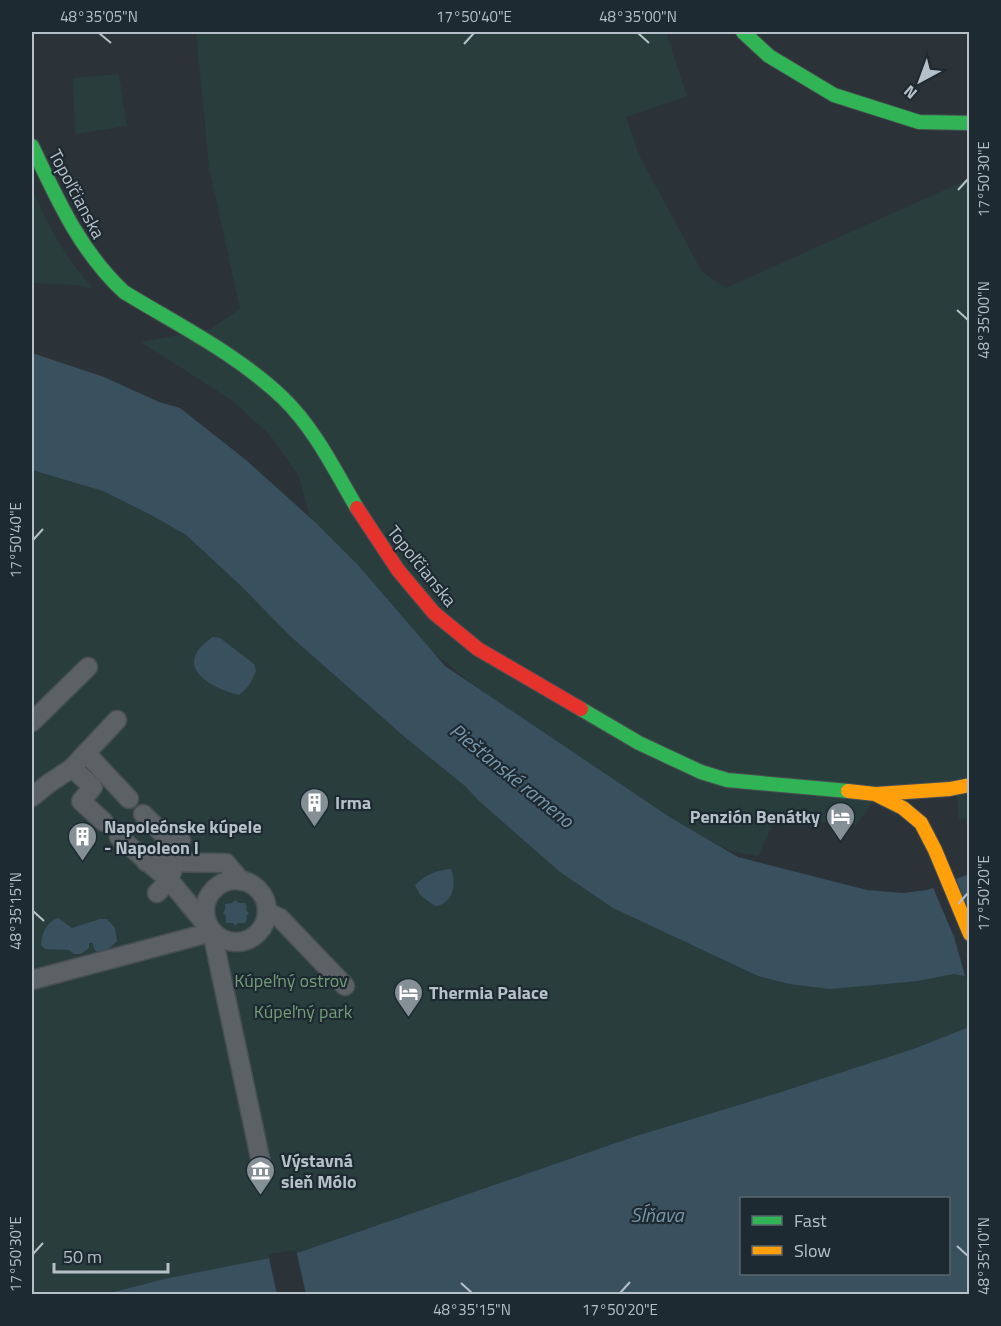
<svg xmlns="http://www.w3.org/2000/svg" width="1001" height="1326" font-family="'Titillium Web',sans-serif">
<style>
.green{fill:#293e3c}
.water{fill:#39505f;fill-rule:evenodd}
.pier{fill:#2b3338}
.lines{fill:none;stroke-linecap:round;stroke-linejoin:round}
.street-casing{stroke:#484f53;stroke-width:21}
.fast-casing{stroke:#484f53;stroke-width:16}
.slow-casing{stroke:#484f53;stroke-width:16}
.jam-casing{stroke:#484f53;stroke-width:16}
.street{stroke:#5b6165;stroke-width:18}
.fast{stroke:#30b455;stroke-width:14}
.slow{stroke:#ff9f0a;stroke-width:14}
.jam{stroke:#e5322d;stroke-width:14}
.ticks{fill:none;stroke:#b5c0c8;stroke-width:2}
.labels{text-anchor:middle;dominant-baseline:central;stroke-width:4.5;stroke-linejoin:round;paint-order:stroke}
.street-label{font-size:18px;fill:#b5c0c8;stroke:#1e2a32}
.poi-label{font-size:18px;font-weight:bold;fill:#b5c0c8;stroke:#1e2a32;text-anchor:start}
.park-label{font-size:18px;fill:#759c77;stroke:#1e2a32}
.water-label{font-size:20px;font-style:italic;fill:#7896aa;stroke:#1e2a32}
.neatline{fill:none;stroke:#b5c0c8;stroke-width:2}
.ticks-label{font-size:15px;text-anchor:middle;fill:#b5c0c8}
</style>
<rect width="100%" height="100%" fill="#2b3338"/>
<g class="green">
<polygon points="196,32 666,32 687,96 626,117 639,155 702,272 726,288 969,179 969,818 959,820 957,787 881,791 856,825 776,818 758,856 731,851 633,802 543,741 396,622 309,515 299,476 270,435 233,401 141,342 211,329 240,309 209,166"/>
<polygon points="119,74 127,126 75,134 73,78"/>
<path d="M32 188C47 226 66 258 93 289L77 285 32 283Z"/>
<polygon points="32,470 103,491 151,515 186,535 240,585 290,636 407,739 465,786 479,801 560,872 613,908 758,976 789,984 918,981 954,974 969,977 969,1027 916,1048 781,1092 633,1137 300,1252 164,1279 106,1294 32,1294"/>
</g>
<g class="water">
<polygon points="32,353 104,377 159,402 180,408 246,460 316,523 357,564 445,666 671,818 738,857 867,890 903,893 927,890 969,874 969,977 954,974 918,981 830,989 789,984 758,976 613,908 560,872 479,801 465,786 407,739 290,636 240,585 186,535 151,515 103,491 32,470"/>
<path d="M212 637 220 638 254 664 256 671C252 680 248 689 239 695 222 691 185 676 196 654 199 647 207 642 212 637Z"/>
<path d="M451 869C457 884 453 904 435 906L420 895 415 885C425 875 437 870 451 869Z"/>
<polygon points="236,900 238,903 245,903 247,907 246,910 249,913 246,916 247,919 245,923 238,923 235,926 233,923 226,923 226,916 223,913 225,910 225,904 232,903"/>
<path d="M58 918 72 928 100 919H107L115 928 117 941C111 947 106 952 96 951L93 946V943H89V948L81 954H74L69 950 45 949 41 945C42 933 46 922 58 918Z"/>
<path d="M969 1027V1294H106L164 1279 300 1252 633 1137 781 1092 916 1048ZM742 1198H948V1274H742Z"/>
</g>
<g class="pier">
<polygon points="955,876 969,913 970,980 966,979 954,937 932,885"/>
<polygon points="296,1250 306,1294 277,1294 268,1254"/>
</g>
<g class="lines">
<defs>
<g id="street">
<polyline points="32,722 88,667"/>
<polyline points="86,753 129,799"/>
<polyline points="72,768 93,787 81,801 104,822"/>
<polyline points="32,797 48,784 72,768 117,720"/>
<polyline points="143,814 175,846"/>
<polyline points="119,837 170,881 212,932 262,1167"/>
<polyline points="146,862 226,863 241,881"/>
<circle cx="236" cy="911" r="31"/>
<path d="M157 893C173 878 175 868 175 846L181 840"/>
<polyline points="267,912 280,918 345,986"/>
<polyline points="32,980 212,932"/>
</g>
<g id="fast">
<polyline points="743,32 769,56 834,95 919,122 970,123"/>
<path d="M32 146C57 199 80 251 124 292 178 325 237 354 283 398 315 429 335 471 357 508"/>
<polyline points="581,709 639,743 701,772 727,780 848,791"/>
</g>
<g id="slow">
<polyline points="848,791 875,794 903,808 921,823 935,850 970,934"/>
<polyline points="877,794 950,789 970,785"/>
</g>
<polyline id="jam" points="357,508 398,570 434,613 478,649 581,709"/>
</defs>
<use href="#street" class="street-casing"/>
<use href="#fast" class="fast-casing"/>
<use href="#slow" class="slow-casing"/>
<use href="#jam" class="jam-casing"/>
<use href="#street" class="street"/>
<use href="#fast" class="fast"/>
<use href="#slow" class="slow"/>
<use href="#jam" class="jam"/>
</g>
<path class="ticks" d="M99 33 111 43M638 33 649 43M464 44 474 33M958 190 968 179M957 310 968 320M33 540 43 529M958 904 968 893M33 911 44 921M957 1246 968 1256M33 1254 43 1243M461 1283 472 1293M620 1293 630 1282"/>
<defs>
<symbol id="building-pin" viewBox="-11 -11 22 30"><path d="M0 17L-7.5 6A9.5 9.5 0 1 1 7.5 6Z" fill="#858f96" stroke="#1e2a32"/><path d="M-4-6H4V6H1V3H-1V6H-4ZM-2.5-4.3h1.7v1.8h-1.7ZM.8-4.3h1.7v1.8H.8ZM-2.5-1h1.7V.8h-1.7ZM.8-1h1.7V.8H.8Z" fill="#fff"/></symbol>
<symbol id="hotel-pin" viewBox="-11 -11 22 30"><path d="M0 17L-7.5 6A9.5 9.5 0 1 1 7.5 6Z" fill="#858f96" stroke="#1e2a32"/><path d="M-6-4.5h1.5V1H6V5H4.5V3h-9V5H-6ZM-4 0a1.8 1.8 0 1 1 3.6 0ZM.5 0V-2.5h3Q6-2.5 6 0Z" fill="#fff"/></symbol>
<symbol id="museum-pin" viewBox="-11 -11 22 30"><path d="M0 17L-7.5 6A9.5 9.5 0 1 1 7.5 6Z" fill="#858f96" stroke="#1e2a32"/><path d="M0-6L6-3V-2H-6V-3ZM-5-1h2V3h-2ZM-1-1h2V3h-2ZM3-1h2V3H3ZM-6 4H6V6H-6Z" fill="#fff"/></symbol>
</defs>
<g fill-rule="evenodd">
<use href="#building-pin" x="298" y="786" width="33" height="45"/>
<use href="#hotel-pin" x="824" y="800" width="33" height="45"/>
<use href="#building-pin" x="66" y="820" width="33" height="45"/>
<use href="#hotel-pin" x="392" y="976" width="33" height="45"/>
<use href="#museum-pin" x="244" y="1154" width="33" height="45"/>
</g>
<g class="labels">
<g class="street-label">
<text transform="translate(77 194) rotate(62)">Topoľčianska</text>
<text transform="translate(422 566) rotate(51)">Topoľčianska</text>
</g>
<g class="poi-label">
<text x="335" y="802">Irma</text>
<text x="820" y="816" text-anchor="end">Penzión Benátky</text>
<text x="104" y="826">Napoleónske kúpele<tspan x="104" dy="21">- Napoleon I</tspan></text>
<text x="429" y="992">Thermia Palace</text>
<text x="281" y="1160">Výstavná<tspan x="281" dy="21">sieň Mólo</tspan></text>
</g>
<g class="park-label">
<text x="291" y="980">Kúpeľný ostrov</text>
<text x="303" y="1011">Kúpeľný park</text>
</g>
<g class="water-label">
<text transform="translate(512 775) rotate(39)">Piešťanské rameno</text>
<text x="657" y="1214">Sĺňava</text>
</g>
</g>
<rect width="1001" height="1326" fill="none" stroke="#1e2a32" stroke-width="66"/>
<rect x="740" y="1197" width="210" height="78" fill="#1e2a32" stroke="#5a666e" stroke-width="1.5"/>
<rect x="752" y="1216" width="30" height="9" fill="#30b455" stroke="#5a666e" stroke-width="1.5"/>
<text x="794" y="1227" font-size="18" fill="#b5c0c8">Fast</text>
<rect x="752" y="1246" width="30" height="9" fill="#ff9f0a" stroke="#5a666e" stroke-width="1.5"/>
<text x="794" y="1257" font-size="18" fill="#b5c0c8">Slow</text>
<g transform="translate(920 81) rotate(221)" stroke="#1e2a32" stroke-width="4.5" paint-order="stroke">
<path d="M0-4.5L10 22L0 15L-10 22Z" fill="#b5c0c8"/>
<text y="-9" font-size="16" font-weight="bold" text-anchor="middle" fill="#b5c0c8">N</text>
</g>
<path d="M54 1263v9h114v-9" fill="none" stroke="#b5c0c8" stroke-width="3"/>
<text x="63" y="1263" font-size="18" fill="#b5c0c8" stroke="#1e2a32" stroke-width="4.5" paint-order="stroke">50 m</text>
<rect x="33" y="33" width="935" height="1260" class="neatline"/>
<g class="ticks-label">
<text x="99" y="22">48°35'05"N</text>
<text x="474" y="22">17°50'40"E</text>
<text x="638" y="22">48°35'00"N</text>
<text transform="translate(984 179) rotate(-90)" y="5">17°50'30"E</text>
<text transform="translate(984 320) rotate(-90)" y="5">48°35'00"N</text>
<text transform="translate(16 540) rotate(-90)" y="5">17°50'40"E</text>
<text transform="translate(984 893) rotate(-90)" y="5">17°50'20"E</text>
<text transform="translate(16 911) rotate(-90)" y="5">48°35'15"N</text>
<text transform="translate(16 1254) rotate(-90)" y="5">17°50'30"E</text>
<text transform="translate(984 1256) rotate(-90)" y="5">48°35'10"N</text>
<text x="472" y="1315">48°35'15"N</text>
<text x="620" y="1315">17°50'20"E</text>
</g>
</svg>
